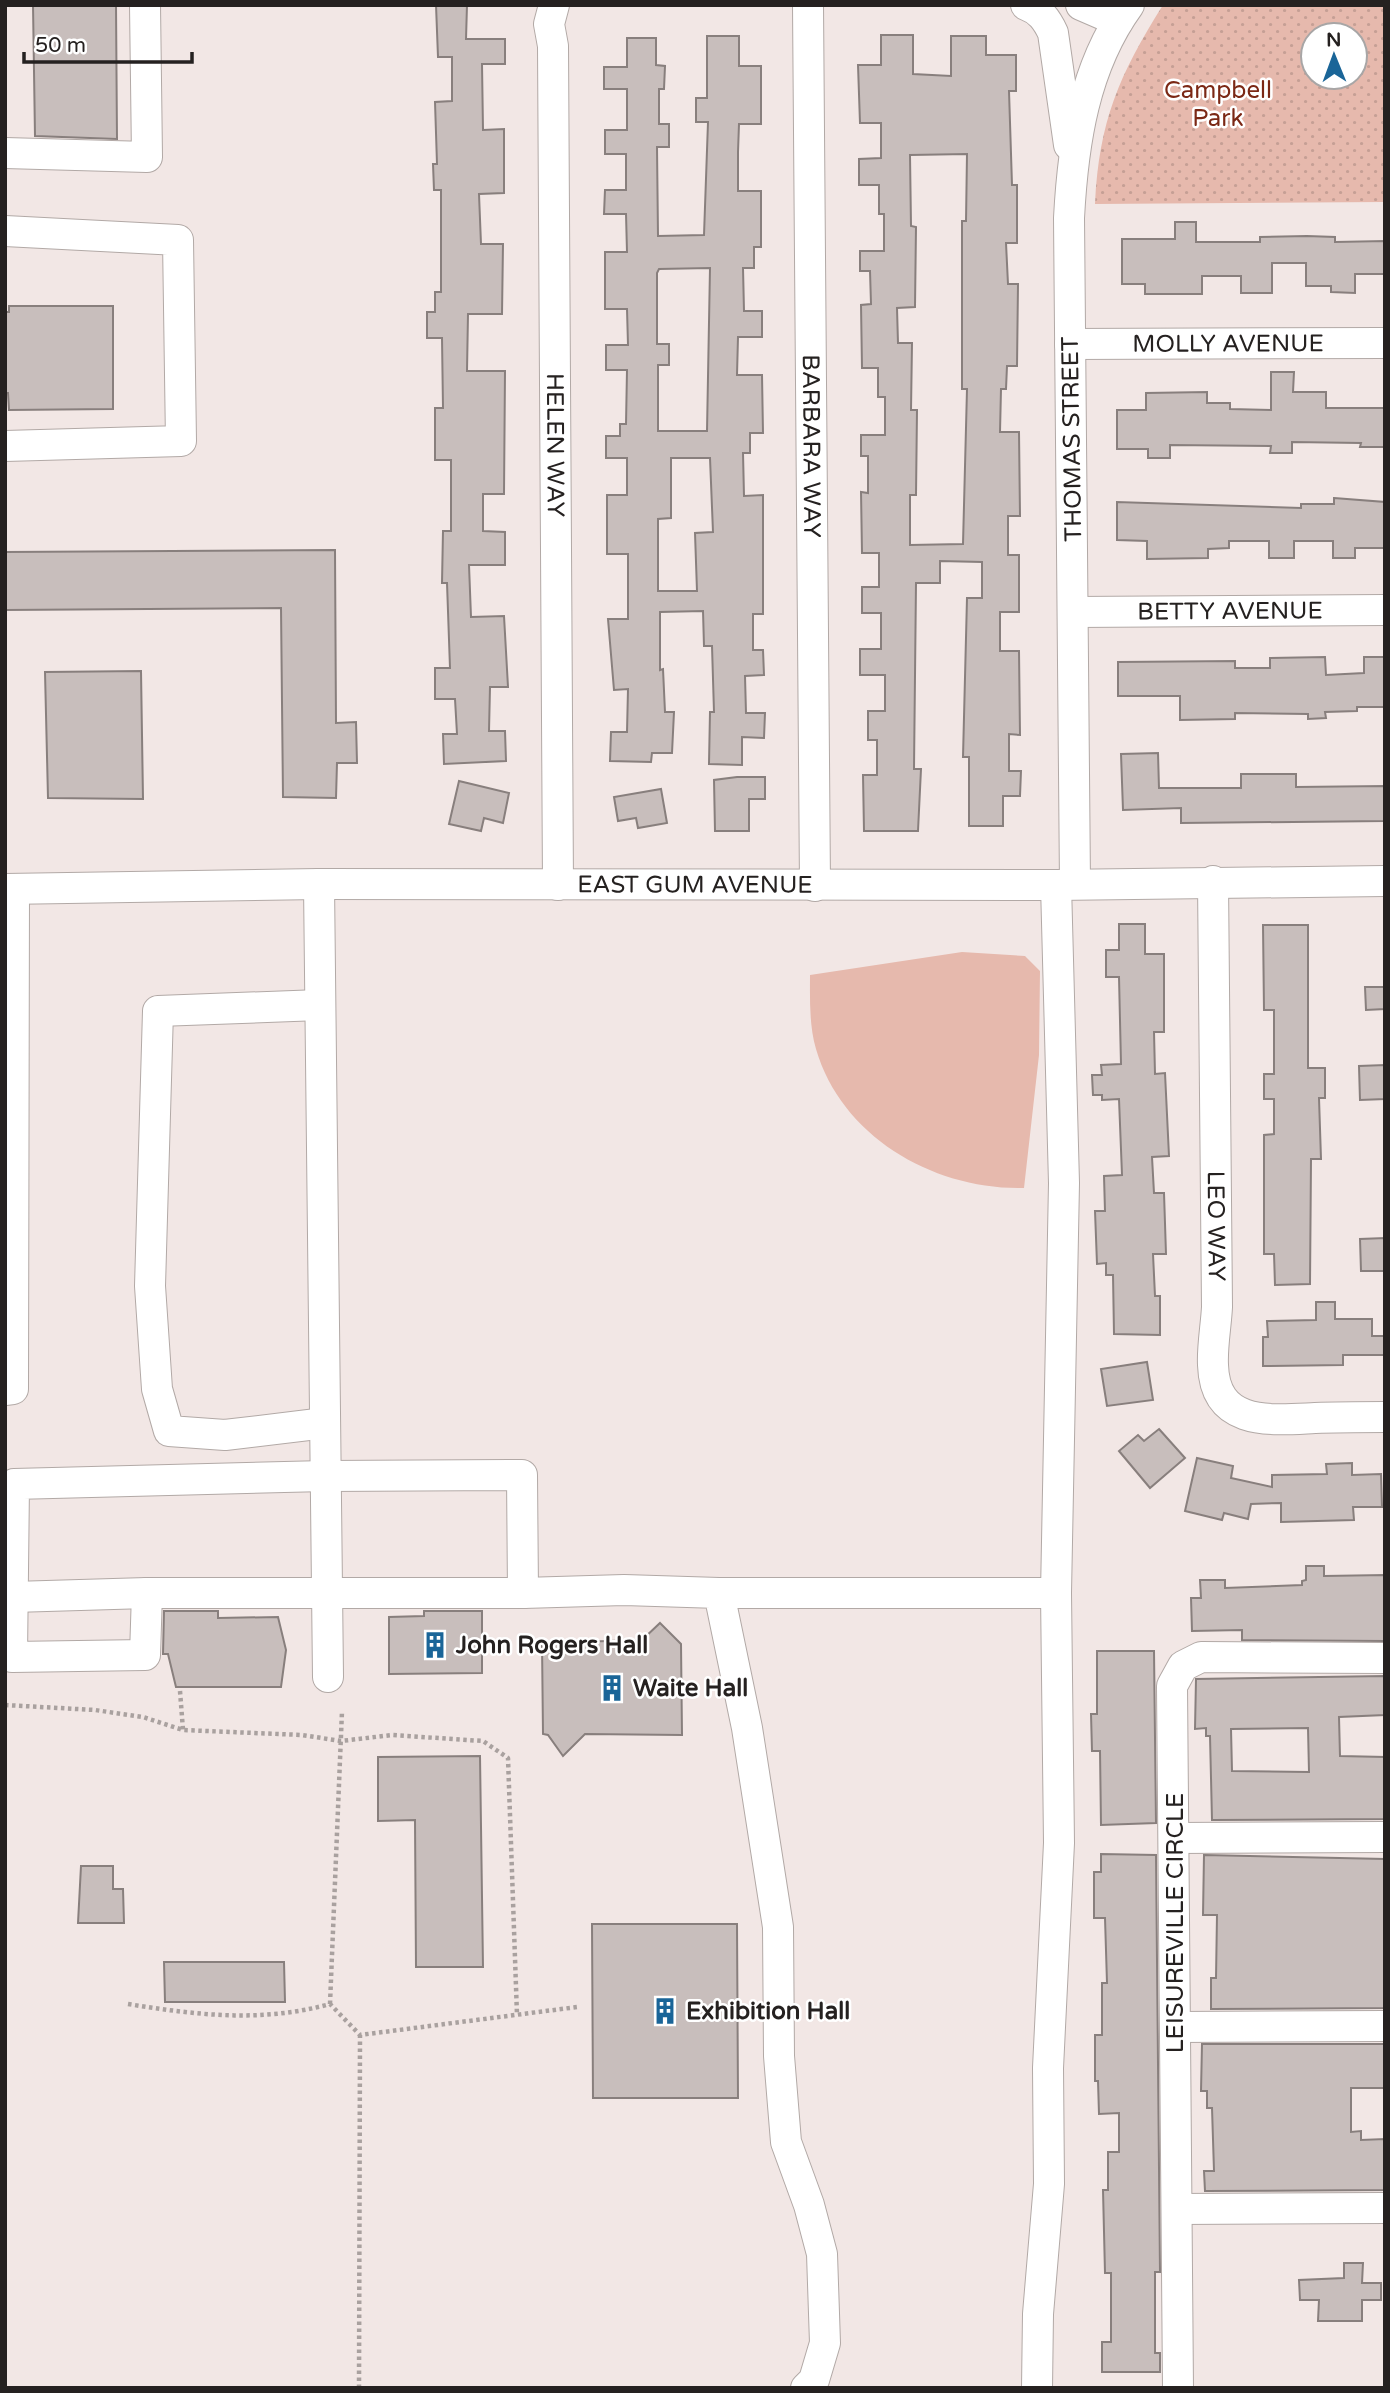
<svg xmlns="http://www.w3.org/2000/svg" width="1390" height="2393" font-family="'Varela Round',sans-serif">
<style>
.grass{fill:#e6b9ad}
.park{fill:url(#park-dots);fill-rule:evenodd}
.building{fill:#c8bebc;stroke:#887f7d;stroke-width:2;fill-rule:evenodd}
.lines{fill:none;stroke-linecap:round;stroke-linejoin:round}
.minor-casing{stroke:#b2a9a6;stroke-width:32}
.path{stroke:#a9a19f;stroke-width:4.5;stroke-dasharray:3.5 3.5;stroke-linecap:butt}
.minor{stroke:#fff;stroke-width:30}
.labels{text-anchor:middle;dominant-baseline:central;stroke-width:5;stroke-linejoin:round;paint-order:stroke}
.park-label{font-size:24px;fill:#7b2815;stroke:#fff}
.street-label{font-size:24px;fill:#252120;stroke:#fff}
.poi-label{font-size:24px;font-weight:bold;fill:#252120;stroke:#fff;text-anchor:start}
</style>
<defs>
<pattern id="park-dots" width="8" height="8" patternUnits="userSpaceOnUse" patternTransform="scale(1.75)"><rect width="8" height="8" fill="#e6b9ad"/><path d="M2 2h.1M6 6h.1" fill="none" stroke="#c59f95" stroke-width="1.8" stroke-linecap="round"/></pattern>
</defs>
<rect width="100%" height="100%" fill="#f2e7e5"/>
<path class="grass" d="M962 952 1025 956 1040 971 1039 1055 1024 1188C935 1190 842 1138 816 1049 809 1025 810 999 810 975Z"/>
<path class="park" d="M1163 5H1385V202L1095 204C1099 121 1119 75 1163 5ZM1313 35H1355V77H1313Z"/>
<g class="building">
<polygon points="33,5 116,5 117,139 35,136"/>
<polygon points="436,5 467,5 466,39 505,39 505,64 482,64 483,130 504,129 504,193 479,194 481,244 503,244 502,314 468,314 467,371 505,371 504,494 483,494 483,531 505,532 505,565 469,565 471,617 504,616 508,687 490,687 489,731 505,731 506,761 444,764 443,734 457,734 455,699 435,699 435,668 450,668 447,583 442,583 443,531 451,531 451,460 435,460 435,408 443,408 442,338 427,338 427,312 435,312 435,292 441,292 441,190 434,190 433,164 437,164 435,102 452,101 452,57 438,57"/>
<path d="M881 35H913V74L951 76V36H986V55H1016V91H1009L1012 185H1017V243H1006L1008 284H1018L1017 366H1007L1006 389H1001L1000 432H1019L1020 516H1008V555H1019V612H1000V651H1019L1020 735 1009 734V771H1021L1020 796H1003V826H969V757H963L967 598H982V562L940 561V583H916L914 769H921L918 831H864L863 775H877V740H868V711H885V675H860V649H881V613H862V587H879V553H862L861 492 868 493V456H861V435H885V397H878V368H862L861 305 871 304 870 271H860V251H884V214H879V185H859V159L881 158V123H860L858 65H881ZM967 154 966 221H962V389H967L963 544 910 545V495H916L917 410H911L912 343H898L897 308 915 307 916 227 911 226 910 155Z"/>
<path d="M707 36H739V66H761V124H739L738 152V191H761V247H754V268H743L744 311H762V337H738L737 375H762L763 433H750V453H743L744 496 763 495V614H753V650H763L764 675 745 676 746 713H765L764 738 742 737V765L709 764 710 712H714L712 646H704L703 611 660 612V670L663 669 665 712H674L672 753H652L651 762 610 761 611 732H627L628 689 614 690 608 619H628V554H607V495H627V458H606V436H620V424H626L627 370H606V345H628L627 309H605V252H627L626 214H604L605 190H626V154H605V130H627V89H604V67H627V38H656V65L665 66 664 89H659V124H669V147H657L658 236 704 235 708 122H696V98H707ZM710 268 707 431H658V365H669V344H657V273L659 269ZM671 458H710L713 532 695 533 697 591H658V519L671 518Z"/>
<polygon points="1175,222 1196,222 1196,242 1260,242 1260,237 1307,236 1335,237 1335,242 1385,241 1385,274 1355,274 1355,293 1331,292 1331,286 1306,286 1306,263 1272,263 1272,293 1241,293 1241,276 1202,276 1202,294 1145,294 1145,284 1122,284 1122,239 1175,239"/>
<polygon points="9,306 113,306 113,409 9,410 8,393 5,393 5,312 9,312"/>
<polygon points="1271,372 1294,372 1293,392 1326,392 1326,408 1385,408 1385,447 1360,447 1361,443 1292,442 1292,453 1270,453 1271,446 1170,445 1170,458 1148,458 1148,449 1117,449 1117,410 1146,410 1146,393 1207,392 1207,403 1230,403 1230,409 1271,410"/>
<polygon points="1334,498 1385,502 1385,548 1355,548 1355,558 1333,558 1333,541 1294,541 1294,558 1269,558 1269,541 1229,541 1229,548 1208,549 1208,558 1147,559 1147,541 1117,540 1117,502 1301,508 1301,504 1334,504"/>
<polygon points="335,550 336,723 356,722 357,763 337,763 336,798 283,797 281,608 5,610 5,552"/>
<polygon points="1325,657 1326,675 1364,673 1364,657 1385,657 1385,707 1357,707 1357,711 1325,712 1326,718 1308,719 1308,714 1235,713 1235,719 1180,720 1180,696 1118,696 1118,662 1235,661 1235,668 1270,668 1270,658"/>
<polygon points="141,671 143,799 48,798 45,672"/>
<polygon points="1158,753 1159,788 1241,788 1241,774 1296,774 1296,787 1385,786 1385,821 1181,823 1181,808 1123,810 1121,754"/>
<polygon points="737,777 765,777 765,799 749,799 749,831 715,831 714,780"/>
<polygon points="459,781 509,793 503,823 484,818 481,831 449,824"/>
<polygon points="661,789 667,823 638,828 636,818 618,821 614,797"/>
<polygon points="1119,924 1145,924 1145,954 1164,954 1164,1032 1154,1032 1155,1074 1165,1073 1169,1156 1152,1157 1154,1193 1164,1193 1166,1254 1153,1254 1155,1296 1160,1296 1160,1335 1114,1334 1113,1275 1106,1275 1106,1263 1097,1264 1095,1211 1105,1211 1104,1176 1122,1175 1119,1099 1102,1100 1102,1095 1093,1095 1092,1075 1102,1075 1101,1065 1121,1064 1119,977 1106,977 1106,950 1119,950"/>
<polygon points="1263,925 1308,925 1308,1068 1325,1068 1325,1098 1319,1098 1321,1159 1311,1159 1310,1284 1275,1285 1274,1254 1264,1254 1264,1135 1274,1134 1274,1099 1264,1099 1264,1074 1274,1074 1274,1010 1264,1010"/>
<polygon points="1365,987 1385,987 1385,1009 1366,1010"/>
<polygon points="1385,1065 1385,1099 1360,1100 1359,1066"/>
<polygon points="1385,1238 1385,1271 1361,1271 1360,1239"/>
<polygon points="1316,1302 1335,1302 1335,1319 1372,1319 1372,1336 1385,1336 1385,1355 1343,1355 1343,1365 1263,1366 1263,1337 1268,1337 1267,1321 1316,1320"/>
<polygon points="1147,1362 1153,1400 1107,1406 1101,1369"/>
<polygon points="1159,1429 1185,1458 1150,1488 1119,1451 1138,1435 1144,1441"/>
<polygon points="1197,1458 1233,1466 1231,1478 1272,1487 1272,1475 1327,1474 1326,1464 1352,1463 1352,1475 1381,1474 1382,1507 1353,1507 1354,1520 1281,1522 1281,1503 1251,1504 1248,1519 1224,1513 1222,1520 1185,1511"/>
<polygon points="1306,1566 1324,1566 1324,1576 1385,1575 1385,1641 1242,1640 1242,1630 1192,1631 1191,1598 1201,1598 1200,1580 1225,1580 1225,1588 1302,1585 1302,1581 1306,1580"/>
<polygon points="164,1611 218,1611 218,1618 278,1617 286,1650 281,1687 176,1687 168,1654 163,1654"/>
<polygon points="424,1611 482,1611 482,1673 389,1674 389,1617 424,1616"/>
<polygon points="660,1623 681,1644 682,1735 585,1734 563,1756 548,1735 543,1734 542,1643 642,1640"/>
<polygon points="1097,1651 1154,1651 1156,1823 1101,1825 1100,1751 1092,1751 1091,1714 1097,1714"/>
<path d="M1385 1676V1715L1339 1717 1340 1756 1385 1757V1819L1212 1820 1210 1736H1206V1728L1195 1729 1196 1679ZM1308 1728 1309 1772 1232 1771 1231 1729Z"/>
<polygon points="480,1756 483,1967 416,1967 415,1820 378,1821 378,1757"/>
<polygon points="1101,1854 1156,1855 1160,2272 1155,2272 1155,2353 1160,2353 1160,2372 1102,2372 1102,2342 1111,2342 1111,2273 1105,2273 1103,2190 1108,2190 1108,2152 1119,2152 1119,2113 1099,2114 1098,2081 1095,2081 1095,2035 1102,2035 1102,1983 1107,1983 1105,1918 1094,1918 1094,1872 1101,1872"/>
<polygon points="1204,1855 1385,1859 1385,2008 1211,2009 1211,1978 1216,1978 1217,1915 1203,1915"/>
<polygon points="81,1866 113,1866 113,1889 123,1889 124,1923 78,1923"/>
<polygon points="592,1924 737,1924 738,2098 593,2098"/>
<polygon points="164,1962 284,1962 285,2002 165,2002"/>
<polygon points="1202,2044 1385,2044 1385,2088 1351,2088 1351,2132 1361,2131 1361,2140 1385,2139 1385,2190 1205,2191 1204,2171 1214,2171 1212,2108 1207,2108 1207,2091 1201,2091"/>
<polygon points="1344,2263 1363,2263 1362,2283 1381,2283 1381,2300 1362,2300 1362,2321 1318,2321 1319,2300 1300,2300 1299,2280 1344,2278"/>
</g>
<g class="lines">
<defs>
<g id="minor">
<path id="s1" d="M554 5 549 24 553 46 558 885"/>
<path id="s2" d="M808 5 815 886"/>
<path d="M1026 5C1040 10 1047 20 1053 33L1069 145"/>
<polyline points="1081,5 1118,21"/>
<polyline points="5,153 147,157 145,5"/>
<polyline points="5,231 178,240 181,441 5,446"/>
<path id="s3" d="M1070 344 1385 343"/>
<path id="s4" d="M1074 612 1385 610"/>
<path id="s5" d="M1213 881 1217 1307C1216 1326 1212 1347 1213 1365 1215 1427 1271 1420 1315 1418 1338 1417 1361 1417 1385 1417"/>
<polyline points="319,884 328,1677"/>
<path d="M1075 884 1069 218C1073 143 1084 67 1129 5"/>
<path id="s6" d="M5 889 319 884 1056 885 1385 881"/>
<polyline points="320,1005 158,1011 150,1286 157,1389 169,1431 225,1435 325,1423"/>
<polyline points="5,1390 13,1389 14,889"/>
<polygon points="522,1475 523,1593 147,1593 145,1655 12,1657 14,1484 325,1476"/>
<polyline points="523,1593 624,1590 719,1593 747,1728 778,1927 779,2056 786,2142 809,2205 822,2254 825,2343 814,2380 806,2388"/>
<polyline points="719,1593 1056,1593"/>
<polyline points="13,1597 147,1593"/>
<polyline points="1175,1838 1385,1837"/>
<polyline points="1176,2027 1385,2026"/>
<polyline points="1177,2209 1385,2208"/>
<polyline points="1037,2388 1038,2314 1049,2184 1048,2068 1059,1843 1056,1593 1064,1183 1056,885"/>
<polyline points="1178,2388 1172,1686 1183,1666 1201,1657 1385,1658"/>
</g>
</defs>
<use href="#minor" class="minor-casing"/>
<g class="path">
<polyline points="180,1691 183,1730"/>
<polyline points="5,1705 95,1710 143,1717 183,1730 302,1735 341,1741 392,1735 483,1741 508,1758 517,2015"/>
<path d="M128 2004C197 2015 261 2023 330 2004L360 2035 577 2007"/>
<polyline points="330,2004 342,1711"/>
<polyline points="359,2388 360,2035"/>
</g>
<use href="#minor" class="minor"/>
</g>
<defs>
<symbol id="building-bare" viewBox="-9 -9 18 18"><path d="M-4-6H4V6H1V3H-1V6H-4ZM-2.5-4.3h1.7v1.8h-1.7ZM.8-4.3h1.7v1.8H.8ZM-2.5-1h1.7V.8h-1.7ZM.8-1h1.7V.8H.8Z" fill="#1a6598" stroke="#fff" stroke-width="2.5" paint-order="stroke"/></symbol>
</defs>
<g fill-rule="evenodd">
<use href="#building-bare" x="416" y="1626" width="38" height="38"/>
<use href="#building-bare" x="593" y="1669" width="38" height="38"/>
<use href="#building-bare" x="646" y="1992" width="38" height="38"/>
</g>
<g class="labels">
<g class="park-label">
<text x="1218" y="90">Campbell<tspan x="1218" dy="28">Park</tspan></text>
</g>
<g class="street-label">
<text stroke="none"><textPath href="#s3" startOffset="158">MOLLY AVENUE</textPath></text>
<text transform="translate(1072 439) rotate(-91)">THOMAS STREET</text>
<text stroke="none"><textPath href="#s1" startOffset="441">HELEN WAY</textPath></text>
<text stroke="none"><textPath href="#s2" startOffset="441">BARBARA WAY</textPath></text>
<text stroke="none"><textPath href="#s4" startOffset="156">BETTY AVENUE</textPath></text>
<text stroke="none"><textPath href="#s6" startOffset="690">EAST GUM AVENUE</textPath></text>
<text stroke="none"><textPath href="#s5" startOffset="345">LEO WAY</textPath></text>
<text transform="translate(1175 1923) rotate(-90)">LEISUREVILLE CIRCLE</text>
</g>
<g class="poi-label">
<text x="456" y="1645">John Rogers Hall</text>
<text x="633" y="1688">Waite Hall</text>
<text x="686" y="2011">Exhibition Hall</text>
</g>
</g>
<rect width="1390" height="2393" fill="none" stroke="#252120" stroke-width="14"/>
<g transform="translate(1334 56) rotate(359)"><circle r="33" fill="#ffffff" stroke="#a8a6a6" stroke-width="2"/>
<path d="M0-5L12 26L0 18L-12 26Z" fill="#1a6598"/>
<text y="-10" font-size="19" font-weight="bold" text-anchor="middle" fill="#252120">N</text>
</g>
<path d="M24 52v10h168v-10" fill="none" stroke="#252120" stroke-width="3.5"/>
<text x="35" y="52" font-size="21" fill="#252120" stroke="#ffffff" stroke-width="5" paint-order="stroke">50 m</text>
</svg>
